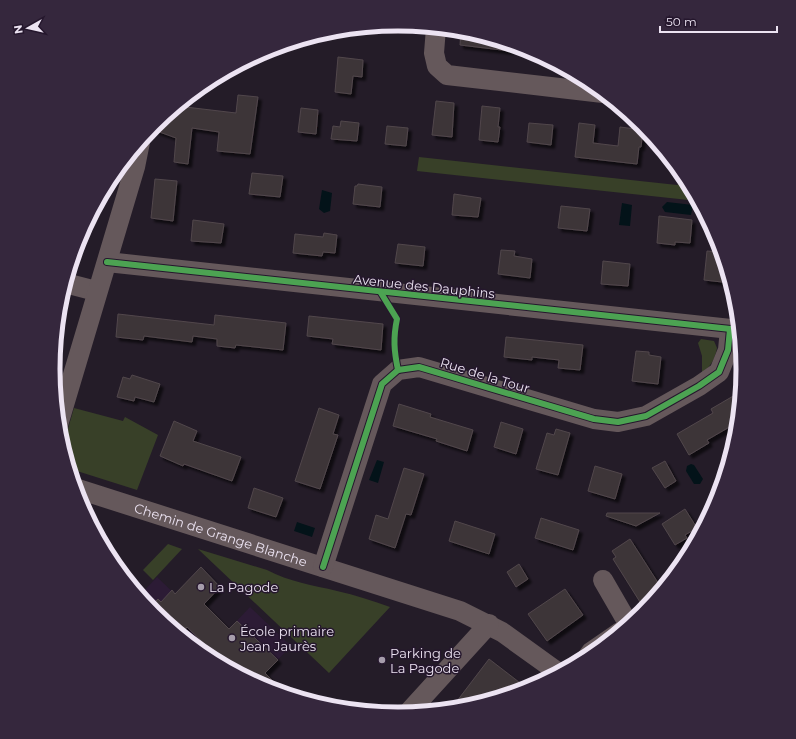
<svg xmlns="http://www.w3.org/2000/svg" width="796" height="739" font-family="Montserrat,sans-serif">
<style>
.built{fill:#2c1b35}
.green{fill:#384028}
.water{fill:#031319}
.building{fill:#3d3439;stroke:#51474b;filter:url(#shadow)}
.lines{fill:none;stroke-linecap:round;stroke-linejoin:round}
.minor{stroke:#65585b;stroke-width:20}
.cycleway-casing{stroke:#25172d;stroke-width:8}
.cycleway{stroke:#4ca352;stroke-width:6}
.poi-dot{fill:#a69dab;stroke:#25172d;stroke-width:1.5}
.labels{text-anchor:middle;dominant-baseline:central;stroke-width:3;stroke-linejoin:round;paint-order:stroke}
.street-label{font-size:13px;fill:#ece3f2;stroke:#25172d}
.poi-label{font-size:13px;fill:#ece3f2;stroke:#25172d;text-anchor:start}
.rim{fill:none;stroke:#ece3f2;stroke-width:5}
</style>
<defs>
<filter id="shadow"><feDropShadow dx="3.5" dy="3.5" stdDeviation="1" flood-color="#0009"/></filter>
</defs>
<rect width="100%" height="100%" fill="#241c28"/>
<polygon class="built" points="157,577 180,599 204,604 229,629 250,607 291,646 256,683 206,657 154,614 139,596"/>
<g class="green">
<polygon points="419,157 677,185 686,179 698,201 417,171"/>
<path d="M701 339 714 341 717 348C715 358 711 367 702 373V356L698 343Z"/>
<polygon points="74,408 123,421 125,417 158,435 137,490 77,471 67,464 63,446"/>
<polygon points="168,544 182,549 153,580 143,570"/>
<path d="M198 549 267 570C289 582 313 585 337 591 355 595 373 601 390 607L329 673Z"/>
</g>
<g class="water">
<polygon points="322,190 332,193 330,211 324,213 319,209"/>
<polygon points="667,202 693,205 691,215 665,212 662,207"/>
<polygon points="622,203 632,205 630,226 619,225"/>
<polygon points="377,460 384,462 378,483 369,480"/>
<polygon points="691,464 694,465 703,479 700,484 694,484 686,471 687,466"/>
<polygon points="297,522 315,528 312,537 294,531"/>
</g>
<g class="building">
<polygon points="461,30 512,45 510,51 460,45"/>
<polygon points="338,57 363,60 362,77 353,76 351,94 335,92"/>
<polygon points="238,95 258,97 250,154 217,151 219,132 192,128 188,164 174,162 176,138 154,130 160,120 177,106 236,113"/>
<polygon points="436,101 454,103 452,137 432,135"/>
<polygon points="482,106 500,108 498,127 500,127 498,142 479,140"/>
<polygon points="301,108 318,110 316,134 298,132"/>
<polygon points="341,121 359,123 357,141 331,139 333,126 340,127"/>
<polygon points="529,123 553,125 551,145 527,142"/>
<polygon points="579,123 595,125 593,143 618,146 620,127 643,130 641,147 639,147 637,164 575,157"/>
<polygon points="387,126 408,128 406,146 385,144"/>
<polygon points="252,173 283,176 280,197 249,194"/>
<polygon points="155,179 177,181 173,221 151,218"/>
<polygon points="358,184 382,187 380,207 353,204 355,186 357,186"/>
<polygon points="454,194 481,198 478,217 452,215"/>
<polygon points="561,206 590,209 587,231 558,228"/>
<polygon points="659,216 692,220 690,243 675,242 675,245 657,243"/>
<polygon points="193,220 224,224 221,243 191,241"/>
<polygon points="324,233 337,235 335,253 323,252 322,256 293,253 295,234 323,237"/>
<polygon points="398,244 425,247 423,266 395,263"/>
<polygon points="501,250 515,251 514,256 532,259 530,278 498,274"/>
<polygon points="707,251 719,252 718,258 724,259 731,283 704,280"/>
<polygon points="603,261 630,264 628,286 601,284"/>
<polygon points="118,314 214,325 215,315 286,323 283,350 236,345 235,348 217,346 217,339 193,336 192,342 144,336 143,340 116,337"/>
<polygon points="309,316 383,324 381,350 332,344 333,339 307,336"/>
<polygon points="506,337 583,345 580,370 558,368 559,360 532,357 532,360 504,357"/>
<polygon points="636,351 649,352 649,355 661,357 658,384 632,381"/>
<polygon points="132,375 160,384 154,402 135,397 134,401 117,397 123,377 130,379"/>
<polygon points="735,395 740,404 738,422 707,440 709,443 689,455 677,434 713,413 711,409"/>
<polygon points="399,404 431,414 430,417 473,430 467,451 436,441 437,439 393,426"/>
<polygon points="319,408 339,415 333,434 338,435 320,489 295,481"/>
<polygon points="174,421 197,431 193,441 241,457 232,481 184,464 183,466 160,456"/>
<polygon points="501,422 523,429 516,454 494,447"/>
<polygon points="556,429 570,433 558,475 536,469 547,433 554,435"/>
<polygon points="665,461 676,481 665,488 652,468"/>
<polygon points="595,466 622,474 615,499 588,491"/>
<polygon points="404,468 424,474 411,515 406,514 395,548 369,539 376,515 388,519"/>
<polygon points="254,488 283,498 276,517 248,508"/>
<polygon points="685,509 697,528 685,535 687,538 675,545 662,524"/>
<polygon points="607,513 660,513 636,526 606,516"/>
<polygon points="541,518 579,530 573,550 535,538"/>
<polygon points="455,521 495,534 489,554 449,541"/>
<polygon points="630,539 662,589 645,610 613,559 616,557 612,551"/>
<polygon points="519,564 528,579 516,587 507,572"/>
<polygon points="201,567 220,587 204,604 229,629 237,621 278,660 265,673 287,695 266,689 206,657 204,655 210,649 187,627 180,635 149,608 158,599 161,602 172,590 175,594"/>
<polygon points="565,589 583,615 547,641 528,614"/>
<polygon points="489,659 528,689 466,708 457,701"/>
</g>
<g class="lines">
<g class="minor">
<polyline points="436,28 434,53 437,66 447,75 603,93"/>
<polyline points="107,262 740,330"/>
<polyline points="65,283 96,291"/>
<polyline points="58,425 135,167 140,142"/>
<path id="s1" d="M75 488 460 611 502 632 559 673"/>
<polyline points="323,567 382,384 398,370 419,367 594,419 618,422 646,416 699,386 719,372 728,350 730,329"/>
<polyline points="603,580 629,625"/>
<polyline points="586,659 591,652 620,632"/>
<polyline points="407,714 489,624"/>
</g>
<defs>
<g id="cycleway">
<polyline points="107,262 740,330"/>
<path d="M381 293 397 319C393 338 394 351 398 370"/>
<polyline points="323,567 382,384 398,370 419,367 594,419 618,422 646,416 699,386 719,372 728,350 730,329"/>
</g>
</defs>
<use href="#cycleway" class="cycleway-casing"/>
<use href="#cycleway" class="cycleway"/>
</g>
<g class="poi-dot">
<circle cx="201" cy="587" r="4"/>
<circle cx="232" cy="638" r="4"/>
<circle cx="382" cy="660" r="4"/>
</g>
<g class="labels">
<g class="street-label">
<text transform="translate(424 286) rotate(6)">Avenue des Dauphins</text>
<text transform="translate(485 375) rotate(17)">Rue de la Tour</text>
<text stroke="none"><textPath href="#s1" startOffset="153">Chemin de Grange Blanche</textPath></text>
</g>
<g class="poi-label">
<text x="209" y="587">La Pagode</text>
<text x="240" y="631">École primaire<tspan x="240" dy="15">Jean Jaurès</tspan></text>
<text x="390" y="653">Parking de<tspan x="390" dy="15">La Pagode</tspan></text>
</g>
</g>
<path d="M0 0H796V739H0ZM60 369a338 338 0 1 1 676 0a338 338 0 1 1-676 0Z" fill="#35273d" fill-rule="evenodd"/>
<path class="rim" d="M60 369a338 338 0 1 1 676 0a338 338 0 1 1-676 0Z"/>
<g transform="translate(28 28) rotate(262)" stroke="#25172d" stroke-width="3" paint-order="stroke">
<path d="M0-3L7 15L0 10L-7 15Z" fill="#ece3f2"/>
<text y="-6" font-size="11" font-weight="bold" text-anchor="middle" fill="#ece3f2">N</text>
</g>
<path d="M660 26v6h117v-6" fill="none" stroke="#ece3f2" stroke-width="2"/>
<text x="666" y="26" font-size="12" fill="#ece3f2" stroke="#25172d" stroke-width="3" paint-order="stroke">50 m</text>
</svg>
